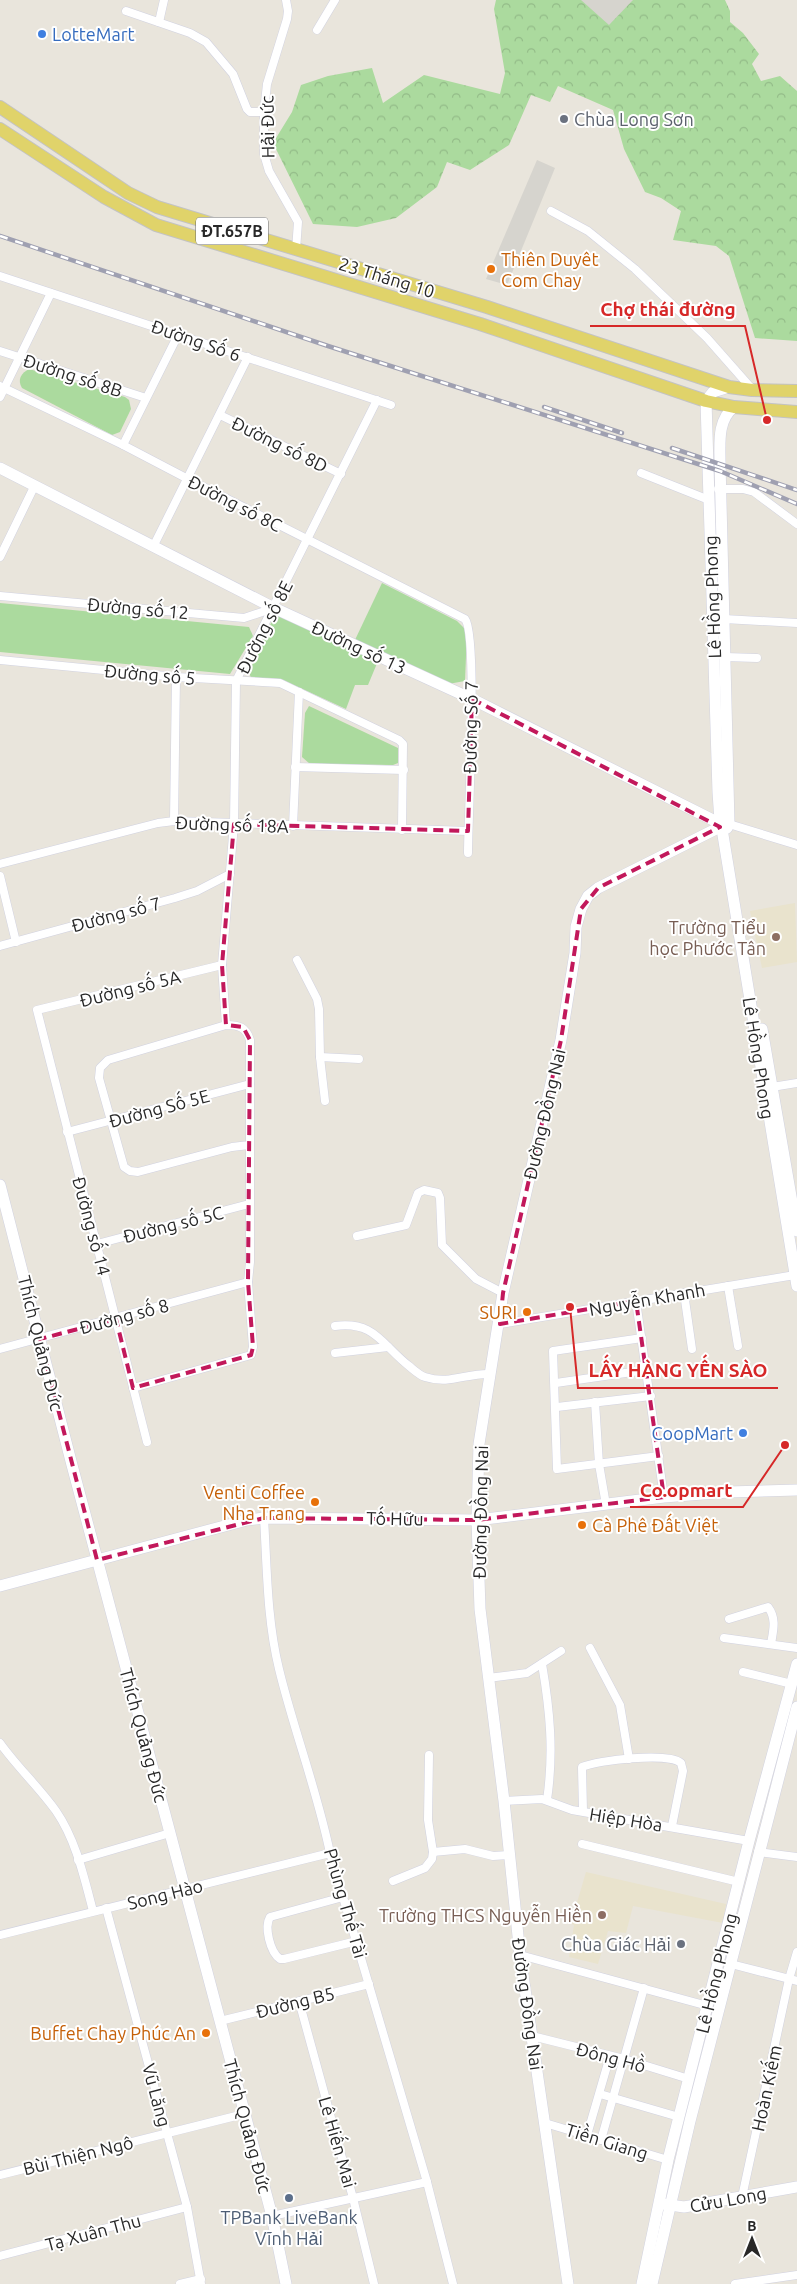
<svg xmlns="http://www.w3.org/2000/svg" width="797" height="2284" font-family="Ubuntu,sans-serif">
<style>
.education{fill:#e9e3cd}
.grass{fill:#abda9e}
.forest{fill:url(#forest-crowns)}
.plaza{fill:#d6d4ce}
.lines{fill:none;stroke-linecap:round;stroke-linejoin:round}
.street-casing{stroke:#d1d2e0;stroke-width:9}
.secondary-casing{stroke:#d1d2e0;stroke-width:12}
.primary-casing{stroke:#c3c3c3;stroke-width:14}
.street{stroke:#fff;stroke-width:8}
.secondary{stroke:#fff;stroke-width:11}
.primary{stroke:#e0d36a;stroke-width:12}
.rail-casing{stroke:#9fa0b1;stroke-width:4.5}
.rail{stroke:#fff;stroke-width:2.5;stroke-dasharray:8;stroke-linecap:butt}
.marked{fill:none;stroke:#c2185b;stroke-width:4;stroke-dasharray:10 6;stroke-linejoin:round}
.shop-dot{fill:#3f7fe0;stroke:#fff;stroke-width:2}
.worship-dot{fill:#6b7280;stroke:#fff;stroke-width:2}
.food-dot{fill:#e8710a;stroke:#fff;stroke-width:2}
.education-dot{fill:#8d6e63;stroke:#fff;stroke-width:2}
.service-dot{fill:#5c6f8a;stroke:#fff;stroke-width:2}
.labels{text-anchor:middle;dominant-baseline:central;stroke-width:4;stroke-linejoin:round;paint-order:stroke}
.shield{fill:#fff;stroke:#686868;stroke-width:1}
.shield-label{font-size:16px;font-weight:bold;fill:#282828}
.shop-label{font-size:18px;fill:#366cbe;stroke:#fff;text-anchor:start}
.worship-label{font-size:18px;fill:#5b616d;stroke:#fff;text-anchor:start}
.street-label{font-size:18px;fill:#282828;stroke:#fff}
.food-label{font-size:18px;fill:#c56008;stroke:#fff;text-anchor:end}
.education-label{font-size:18px;fill:#785e54;stroke:#fff;text-anchor:end}
.service-label{font-size:18px;fill:#4e5e75;stroke:#fff}
.leader{fill:none;stroke:#d62828;stroke-width:2}
.callout-dot{fill:#d62828;stroke:#fff;stroke-width:2}
.callout-label{font-size:19px;text-anchor:middle;font-weight:bold;fill:#d62828;stroke:#fff;stroke-width:4;stroke-linejoin:round;paint-order:stroke}
</style>
<defs>
<pattern id="forest-crowns" width="20" height="18" patternUnits="userSpaceOnUse" patternTransform="scale(1.25)"><rect width="20" height="18" fill="#abda9e"/><path d="M2 6a3 3 0 1 1 6 0M12 15a3 3 0 1 1 6 0" fill="none" stroke="#93bb88"/></pattern>
</defs>
<rect width="100%" height="100%" fill="#e9e5dc"/>
<g class="education">
<polygon points="795,903 797,962 762,968 750,911"/>
<polygon points="586,1872 726,1904 723,1923 633,1906 626,1933 608,1931 598,1964 569,1957 574,1925 571,1923"/>
</g>
<g class="grass">
<path d="M29 369 125 397 129 400 131 409 120 432 112 435 22 388C17 380 21 373 29 369Z"/>
<polygon points="382,583 457,621 467,631 465,681 448,684 354,642"/>
<polygon points="0,603 249,627 253,636 230,674 0,652"/>
<polygon points="279,614 378,661 368,685 355,685 346,709 285,681 251,678 249,672 272,621"/>
<polygon points="309,706 398,748 398,763 393,765 310,764 302,757 305,713"/>
</g>
<polygon class="forest" points="496,0 725,0 730,11 730,22 743,33 759,54 752,64 761,81 780,76 797,91 797,341 755,338 729,256 716,246 673,240 681,211 661,198 645,192 624,149 613,110 558,86 550,102 531,95 509,145 470,170 447,162 437,187 396,218 357,227 313,224 273,143 292,112 301,85 328,76 372,68 383,103 424,75 500,94 505,73 494,9"/>
<g class="plaza">
<polygon points="581,0 633,0 609,25"/>
<polygon points="537,160 555,168 507,285 486,279"/>
</g>
<g class="lines">
<defs>
<g id="street">
<polyline points="286,0 288,11 287,19 267,84 264,112 264,154 269,171 298,222 296,250"/>
<polyline points="126,11 190,33 206,42 233,74 247,109 250,112 264,112"/>
<polyline points="159,22 164,0"/>
<polyline points="317,30 335,0"/>
<polyline points="551,211 588,231 635,269 707,338 752,389"/>
<polyline points="0,276 391,405"/>
<polyline points="0,351 146,398"/>
<path d="M0 386 123 445 188 479 465 619C478 635 468 819 468 853"/>
<polyline points="0,397 51,293"/>
<polyline points="220,415 341,474"/>
<polyline points="123,445 179,333"/>
<polyline points="641,473 709,500"/>
<polyline points="718,489 743,489 754,492 797,524"/>
<polyline points="154,545 248,357"/>
<polyline points="0,557 34,487"/>
<polyline points="0,596 244,618 274,608"/>
<polyline points="724,619 797,623"/>
<polyline points="725,657 757,658"/>
<polyline points="0,660 176,677 280,683 399,740 403,744 402,830"/>
<polyline points="295,767 404,770"/>
<polyline points="174,821 176,677"/>
<polyline points="729,824 797,845"/>
<polyline points="293,826 299,692"/>
<polyline points="0,864 158,823 174,821 468,831"/>
<polyline points="0,876 16,942"/>
<polyline points="0,946 175,898 197,891 230,874"/>
<polyline points="297,960 317,999 319,1009 320,1057 325,1101"/>
<polyline points="226,1025 222,965 234,824 236,681 377,400"/>
<polyline points="320,1057 359,1059"/>
<polyline points="772,1087 797,1083"/>
<polyline points="67,1132 250,1084"/>
<polyline points="357,1236 406,1225 418,1193 424,1190 438,1193 440,1198 442,1245 476,1279 503,1293"/>
<polyline points="97,1244 249,1204"/>
<polyline points="728,1286 738,1346"/>
<polyline points="684,1293 692,1349"/>
<polyline points="636,1301 664,1497"/>
<polyline points="500,1324 795,1275"/>
<path d="M335 1326C375 1321 381 1344 409 1366 414 1370 419 1375 425 1377 450 1385 466 1373 490 1374"/>
<polyline points="642,1338 553,1351 557,1469 659,1456"/>
<polyline points="0,1349 248,1282"/>
<polyline points="335,1353 388,1347"/>
<polyline points="556,1383 646,1370"/>
<path d="M133 1388 251 1355 253 1347 248 1282 250 1262V1040C246 1027 239 1025 226 1025L108 1060 100 1068 99 1078 124 1167 130 1171 138 1172 232 1147 249 1145"/>
<polyline points="595,1402 599,1464 606,1505"/>
<polyline points="557,1407 651,1396"/>
<polyline points="147,1442 37,1010 222,965"/>
<path d="M264 1518C267 1568 267 1620 279 1669 294 1731 317 1790 330 1853L427 2182 453 2284"/>
<path d="M729 1619 768 1607C777 1619 773 1631 771 1644"/>
<polyline points="724,1638 797,1648"/>
<polyline points="590,1648 620,1705 629,1759"/>
<path d="M542 1664C550 1711 554 1752 547 1800"/>
<polyline points="743,1672 792,1684"/>
<polyline points="488,1678 527,1673 561,1651"/>
<path d="M0 1743C17 1767 39 1787 56 1811 76 1840 84 1877 93 1911"/>
<polyline points="504,1801 542,1799 572,1810 749,1841"/>
<path d="M583 1811 582 1767C598 1760 668 1752 681 1763L683 1771 672 1826"/>
<polyline points="582,1844 739,1882"/>
<polyline points="433,1852 465,1849 493,1856 509,1855"/>
<polyline points="758,1852 797,1857"/>
<polyline points="78,1860 170,1833"/>
<polyline points="393,1881 425,1868 432,1859 433,1852 428,1820 429,1755"/>
<path d="M343 1897 270 1917C264 1927 270 1952 280 1959H284L357 1941"/>
<polyline points="106,1908 187,2207 201,2284"/>
<polyline points="0,1935 330,1853"/>
<polyline points="520,1955 708,2006"/>
<polyline points="731,1964 797,1981"/>
<polyline points="299,2001 353,2198 374,2284"/>
<polyline points="220,2021 369,1984"/>
<polyline points="532,2036 624,2059 689,2079"/>
<polyline points="600,2094 679,2117"/>
<polyline points="545,2123 668,2160"/>
<polyline points="587,2135 610,2056"/>
<polyline points="601,2140 644,1988"/>
<polyline points="0,2175 244,2114"/>
<polyline points="742,2197 789,1979 797,1952"/>
<polyline points="272,2216 427,2182"/>
<polyline points="0,2256 187,2207"/>
<polyline points="180,2284 201,2279"/>
<polyline points="735,2284 797,2275"/>
</g>
<g id="secondary">
<polyline points="0,468 274,608 472,699 719,823"/>
<polyline points="720,821 718,792 706,401 713,392 729,387"/>
<polyline points="719,823 722,829 797,1286"/>
<path d="M722 829 727 828 729 824 720 463C720 444 717 420 734 407"/>
<polyline points="762,1029 797,1231"/>
<polyline points="0,1185 72,1465 272,2216 286,2284"/>
<polyline points="0,1586 247,1520 264,1518 477,1520 664,1497 728,1492 797,1490"/>
<polyline points="663,2204 684,2207 797,2187"/>
<polyline points="568,2284 520,1955 504,1801 480,1609 477,1520 479,1444 503,1293 561,1040 575,953 576,927 581,909 588,896 598,888 720,827"/>
<polyline points="642,2284 668,2160 749,1841 797,1664"/>
<polyline points="652,2284 690,2121 797,1707"/>
</g>
<g id="primary">
<polyline points="0,107 128,193 157,207 487,307 729,387 752,390 797,391"/>
<polyline points="0,129 104,197 156,225 480,324 706,401 734,407 797,412"/>
</g>
</defs>
<use href="#street" class="street-casing"/>
<use href="#secondary" class="secondary-casing"/>
<use href="#primary" class="primary-casing"/>
<use href="#street" class="street"/>
<use href="#secondary" class="secondary"/>
<use href="#primary" class="primary"/>
<defs>
<g id="rail">
<polyline points="0,236 328,346 720,471 797,504"/>
<polyline points="544,407 622,433"/>
<polyline points="672,448 797,490"/>
</g>
</defs>
<use href="#rail" class="rail-casing"/>
<use href="#rail" class="rail"/>
</g>
<path class="marked" d="M472 699 720 827 598 888 581 909 561 1040 503 1293 500 1324 636 1301 664 1497 477 1520 264 1518 97 1560 40 1339 116 1319 133 1388 251 1355 253 1347 248 1282 250 1040 243 1027 226 1025 222 965 234 824 468 831Z"/>
<g class="shop-dot">
<circle cx="42" cy="34" r="5"/>
<circle cx="743" cy="1433" r="5"/>
</g>
<g class="worship-dot">
<circle cx="564" cy="119" r="5"/>
<circle cx="681" cy="1944" r="5"/>
</g>
<g class="food-dot">
<circle cx="491" cy="269" r="5"/>
<circle cx="527" cy="1312" r="5"/>
<circle cx="315" cy="1502" r="5"/>
<circle cx="582" cy="1525" r="5"/>
<circle cx="206" cy="2033" r="5"/>
</g>
<g class="education-dot">
<circle cx="776" cy="937" r="5"/>
<circle cx="602" cy="1915" r="5"/>
</g>
<circle class="service-dot" cx="289" cy="2198" r="5"/>
<g class="labels">
<rect class="shield" x="196" y="217.5" width="72" height="27" rx="4"/>
<g class="shield-label">
<text x="232" y="231">ĐT.657B</text>
</g>
<g class="shop-label">
<text x="52" y="34">LotteMart</text>
<text x="733" y="1433" text-anchor="end">CoopMart</text>
</g>
<g class="worship-label">
<text x="574" y="119">Chùa Long Sơn</text>
<text x="671" y="1944" text-anchor="end">Chùa Giác Hải</text>
</g>
<g class="street-label">
<text transform="translate(267 127) rotate(-91)">Hải Đức</text>
<text transform="translate(387 277) rotate(17)">23 Tháng 10</text>
<text transform="translate(196 340) rotate(19)">Đường Số 6</text>
<text transform="translate(73 375) rotate(18)">Đường số 8B</text>
<text transform="translate(280 444) rotate(26)">Đường số 8D</text>
<text transform="translate(235 503) rotate(27)">Đường số 8C</text>
<text transform="translate(712 597) rotate(-92)">Lê Hồng Phong</text>
<text transform="translate(138 608) rotate(5)">Đường số 12</text>
<text transform="translate(264 627) rotate(-63)">Đường số 8E</text>
<text transform="translate(359 647) rotate(25)">Đường số 13</text>
<text transform="translate(150 674) rotate(5)">Đường số 5</text>
<text transform="translate(470 727) rotate(-89)">Đường Số 7</text>
<text transform="translate(232 824) rotate(2)">Đường số 18A</text>
<text transform="translate(116 914) rotate(-15)">Đường số 7</text>
<text transform="translate(130 988) rotate(-14)">Đường số 5A</text>
<text transform="translate(759 1058) rotate(81)">Lê Hồng Phong</text>
<text transform="translate(159 1108) rotate(-15)">Đường Số 5E</text>
<text transform="translate(544 1114) rotate(-77)">Đường Đồng Nai</text>
<text transform="translate(173 1224) rotate(-14)">Đường số 5C</text>
<text transform="translate(92 1226) rotate(75)">Đường số 14</text>
<text transform="translate(647 1299) rotate(-10)">Nguyễn Khanh</text>
<text transform="translate(124 1316) rotate(-15)">Đường số 8</text>
<text transform="translate(41 1343) rotate(76)">Thích Quảng Đức</text>
<text transform="translate(480 1512) rotate(-89)">Đường Đồng Nai</text>
<text transform="translate(395 1518) rotate(1)">Tố Hữu</text>
<text transform="translate(144 1735) rotate(75)">Thích Quảng Đức</text>
<text transform="translate(626 1819) rotate(9)">Hiệp Hòa</text>
<text transform="translate(165 1894) rotate(-14)">Song Hào</text>
<text transform="translate(346 1903) rotate(74)">Phùng Thế Tài</text>
<text transform="translate(716 1973) rotate(-76)">Lê Hồng Phong</text>
<text transform="translate(295 2002) rotate(-14)">Đường B5</text>
<text transform="translate(528 2004) rotate(82)">Đường Đồng Nai</text>
<text transform="translate(611 2057) rotate(15)">Đông Hồ</text>
<text transform="translate(766 2088) rotate(-78)">Hoàn Kiếm</text>
<text transform="translate(157 2095) rotate(75)">Vũ Lăng</text>
<text transform="translate(248 2126) rotate(75)">Thích Quảng Đức</text>
<text transform="translate(607 2141) rotate(17)">Tiền Giang</text>
<text transform="translate(338 2142) rotate(74)">Lê Hiến Mai</text>
<text transform="translate(78 2155) rotate(-14)">Bùi Thiện Ngô</text>
<text transform="translate(728 2199) rotate(-10)">Cửu Long</text>
<text transform="translate(93 2232) rotate(-15)">Tạ Xuân Thu</text>
</g>
<g class="food-label">
<text x="501" y="259" text-anchor="start">Thiên Duyêt<tspan x="501" dy="21">Com Chay</tspan></text>
<text x="517" y="1312">SURI</text>
<text x="305" y="1492">Venti Coffee<tspan x="305" dy="21">Nha Trang</tspan></text>
<text x="592" y="1525" text-anchor="start">Cà Phê Đất Việt</text>
<text x="196" y="2033">Buffet Chay Phúc An</text>
</g>
<g class="education-label">
<text x="766" y="927">Trường Tiểu<tspan x="766" dy="21">học Phước Tân</tspan></text>
<text x="592" y="1915">Trường THCS Nguyễn Hiền</text>
</g>
<g class="service-label">
<text x="289" y="2217">TPBank LiveBank<tspan x="289" dy="21">Vĩnh Hải</tspan></text>
</g>
</g>
<path class="leader" d="M767 420L745 326H590M570 1307L578 1388H778M785 1445L743 1507H630"/>
<g class="callout-dot">
<circle cx="767" cy="420" r="5"/>
<circle cx="570" cy="1307" r="5"/>
<circle cx="785" cy="1445" r="5"/>
</g>
<g class="callout-label">
<text x="668" y="316">Chợ thái đường</text>
<text x="678" y="1377">LẤY HÀNG YẾN SÀO</text>
<text x="686" y="1497">Co.opmart</text>
</g>
<g transform="translate(752 2239)" stroke="#ffffff" stroke-width="4" paint-order="stroke">
<path d="M0-4L9 19L0 12L-9 19Z" fill="#282828"/>
<text y="-8" font-size="14" font-weight="bold" text-anchor="middle" fill="#282828">B</text>
</g>
</svg>
